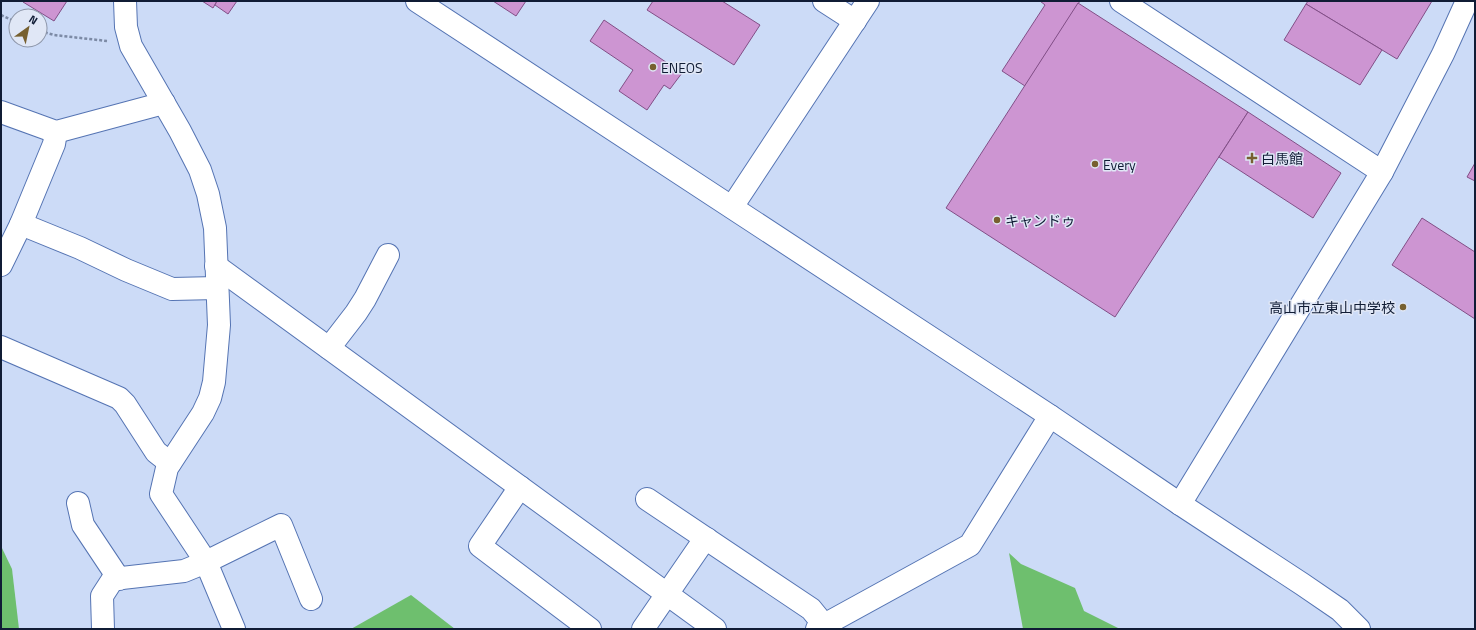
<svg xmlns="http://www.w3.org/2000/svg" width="1476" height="630" font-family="'Titillium Web','Noto Sans JP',sans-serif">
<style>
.forest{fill:#6ebf6e}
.building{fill:#cd95d2;stroke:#824f87}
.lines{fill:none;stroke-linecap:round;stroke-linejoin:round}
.minor-casing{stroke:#5574b3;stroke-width:24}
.path{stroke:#7c8aa5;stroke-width:2.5;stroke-dasharray:3 2;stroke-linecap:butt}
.minor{stroke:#fff;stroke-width:22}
.poi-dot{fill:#776030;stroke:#e0e7f6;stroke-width:1.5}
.labels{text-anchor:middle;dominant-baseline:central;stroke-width:3;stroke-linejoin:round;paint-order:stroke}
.poi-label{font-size:14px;fill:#101c35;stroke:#e0e7f6;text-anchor:start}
</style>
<rect width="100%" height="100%" fill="#ccdbf7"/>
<g class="forest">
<polygon points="1,546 12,569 19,629 1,629"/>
<polygon points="1009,553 1021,564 1075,588 1084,611 1120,629 1023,629"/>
<polygon points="411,595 455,629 351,629"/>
</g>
<g class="building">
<polygon points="24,1 67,1 54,21 23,2"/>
<polygon points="202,1 217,1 213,8"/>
<polygon points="217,1 237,1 228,14 215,5"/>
<polygon points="493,1 526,1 516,16"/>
<polygon points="653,1 722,1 760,25 734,65 647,10"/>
<polygon points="1040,1 1080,1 1025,86 1002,71 1045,5"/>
<polygon points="1308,1 1432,1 1397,59 1306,4"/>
<polygon points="1078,3 1248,112 1115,317 946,208"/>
<polygon points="1306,4 1382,50 1360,85 1284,40"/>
<polygon points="604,20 682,73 670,89 664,85 647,110 619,91 633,70 590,41"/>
<polygon points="1248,112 1341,173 1313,218 1219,157"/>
<polygon points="1475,163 1475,181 1467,177"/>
<polygon points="1422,218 1475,252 1475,319 1392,265"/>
</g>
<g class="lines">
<defs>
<g id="minor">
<polyline points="125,1 126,27 131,46 180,131 200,170 208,194 215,228 219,325 214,382 210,398 203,413 167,468 161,494 206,562 234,629"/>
<polyline points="417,1 1050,416 1180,504 1302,584 1340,610 1359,629"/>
<polyline points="824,1 855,21"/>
<polyline points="1121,1 1382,172"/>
<polyline points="1,112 56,132 164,103"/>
<polyline points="732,207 868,1"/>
<polyline points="21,224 80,248 126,270 172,289 217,288"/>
<polyline points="1,265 21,224 54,144 56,132"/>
<polyline points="216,266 715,629"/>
<polyline points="1,347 119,398 125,404 156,452 170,463"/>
<polyline points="329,348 356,313 365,299 388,255"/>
<polyline points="520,487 480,546 590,629"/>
<polyline points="647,499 811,609 824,625"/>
<polyline points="78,503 83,525 119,579"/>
<polyline points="1180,504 1382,172 1443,54 1467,1"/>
<polyline points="103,629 102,596 113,579 184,571 206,562 281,525 311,599"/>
<polyline points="643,629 700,546 707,539"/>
<polyline points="817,629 970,545 1050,416"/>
</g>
</defs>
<use href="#minor" class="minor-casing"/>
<g class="path">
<polyline points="1,15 16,22"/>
<polyline points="40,31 54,35 107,41"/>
</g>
<use href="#minor" class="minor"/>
</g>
<g class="poi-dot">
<circle cx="653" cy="67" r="4"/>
<path d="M1250 152h4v4h4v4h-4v4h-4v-4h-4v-4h4z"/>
<circle cx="1095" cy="164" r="4"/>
<circle cx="997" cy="220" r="4"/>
<circle cx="1403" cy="307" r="4"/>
</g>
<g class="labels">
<g class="poi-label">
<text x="661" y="67">ENEOS</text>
<text x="1261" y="158">白馬館</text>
<text x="1103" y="164">Every</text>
<text x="1005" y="220">キャンドゥ</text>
<text x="1395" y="307" text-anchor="end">高山市立東山中学校</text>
</g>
</g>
<rect width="1476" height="630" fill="none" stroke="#101c35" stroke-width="4"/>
<g transform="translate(28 28) rotate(33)"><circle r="19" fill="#e0e7f6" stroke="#8d96a9"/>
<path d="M0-3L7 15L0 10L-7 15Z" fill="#776030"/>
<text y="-6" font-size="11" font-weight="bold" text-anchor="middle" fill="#101c35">N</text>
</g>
</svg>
